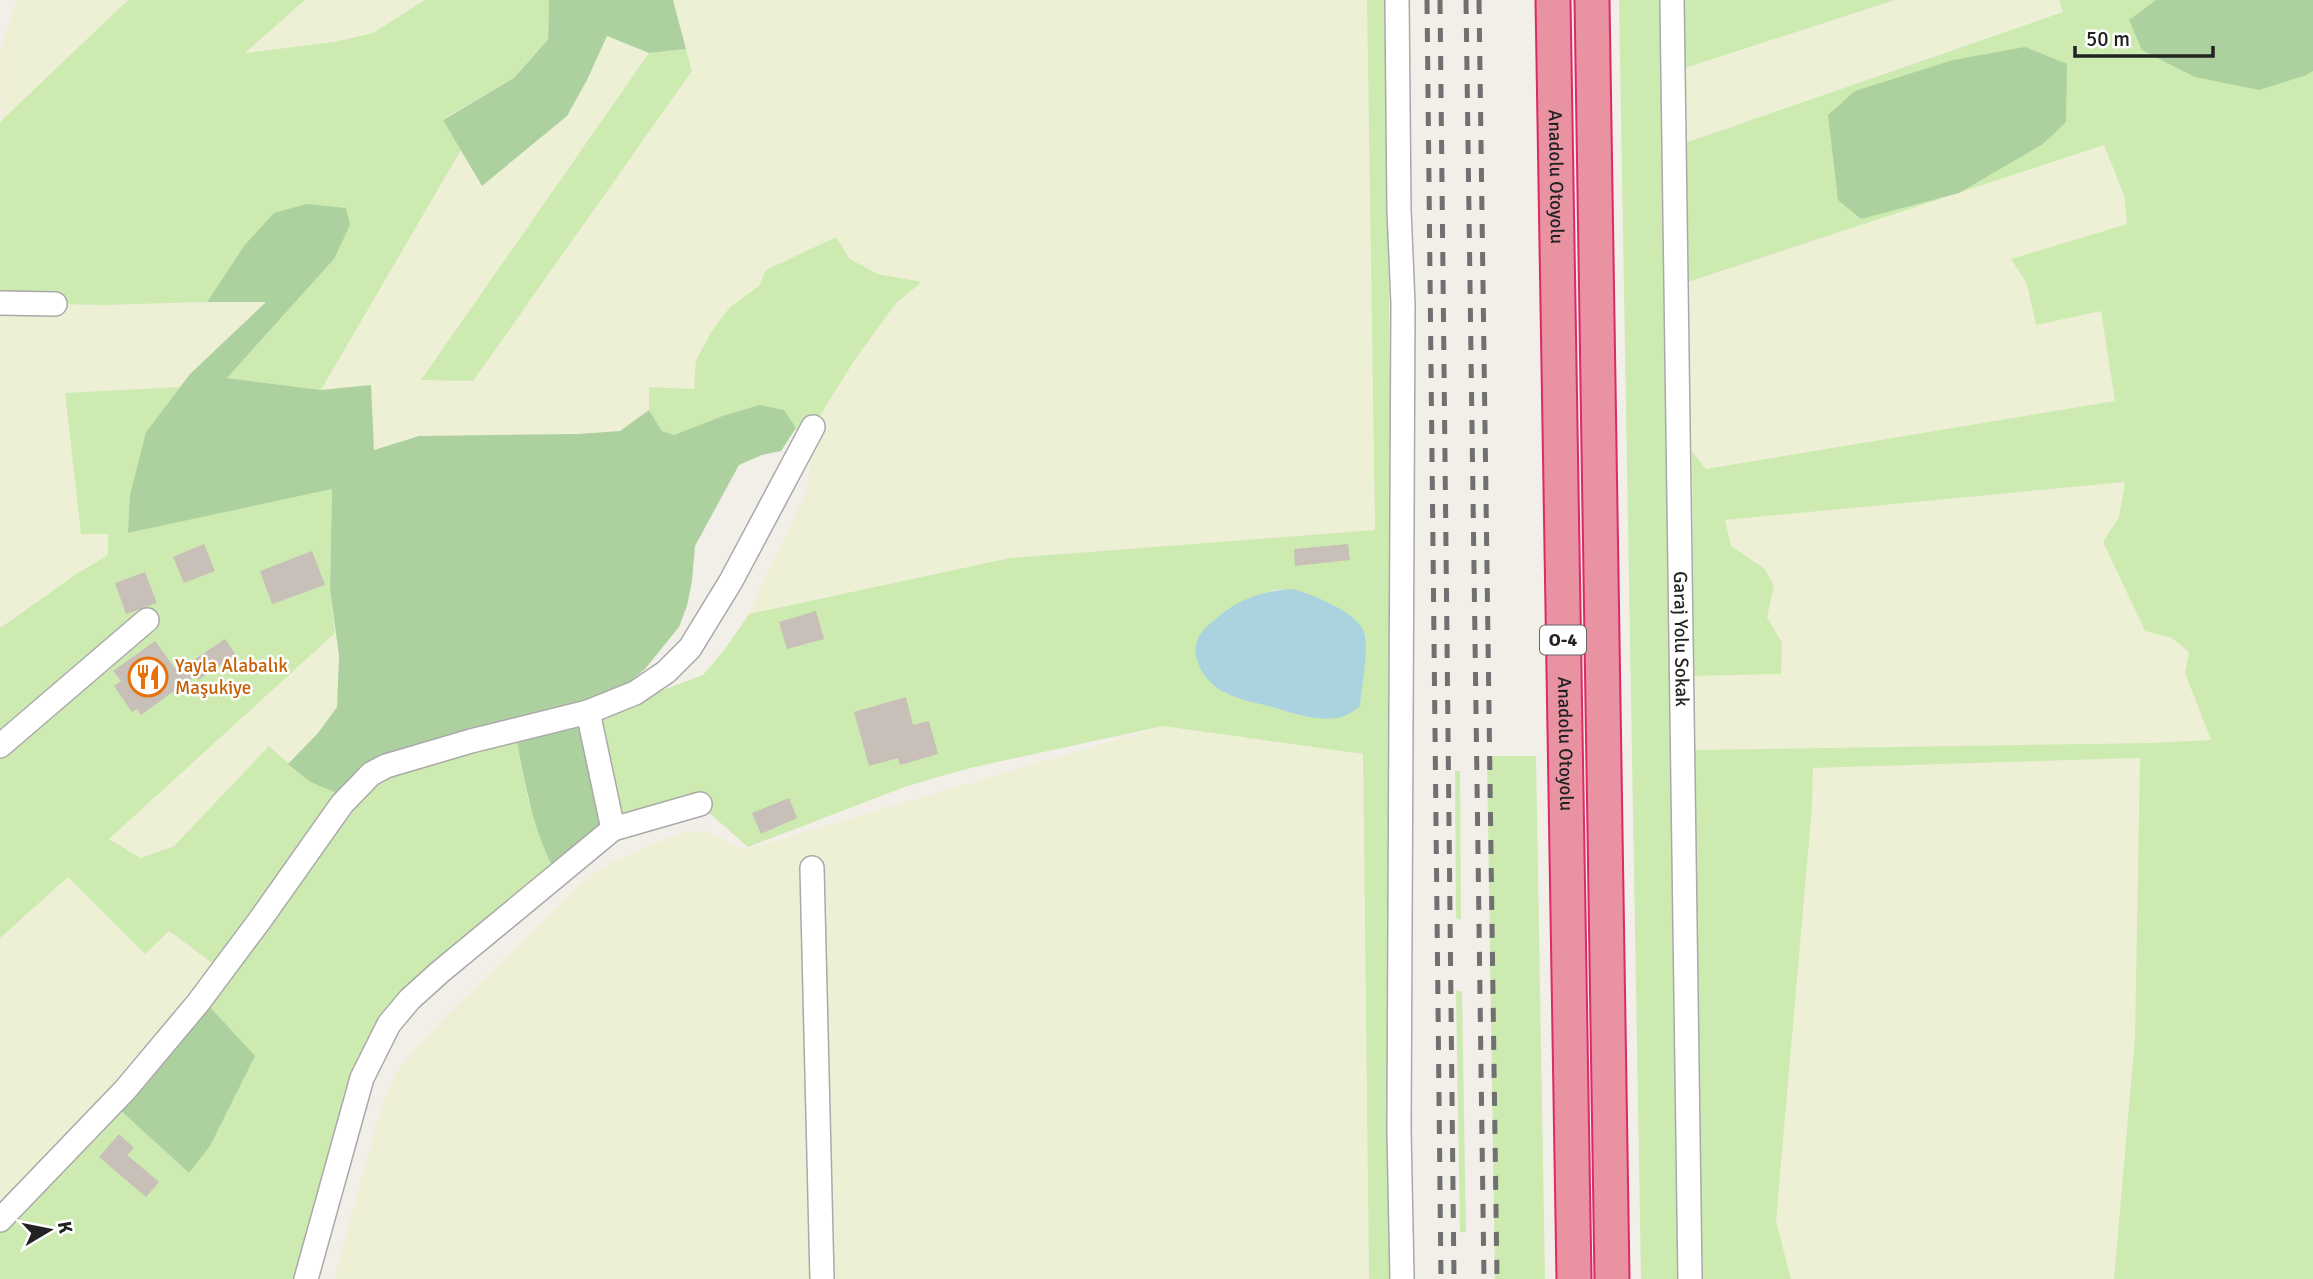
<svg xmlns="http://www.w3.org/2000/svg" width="2313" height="1279" font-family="Signika,sans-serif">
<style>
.farmland{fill:#eef0d5}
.grass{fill:#cdebb0;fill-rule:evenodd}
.forest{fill:#add19e}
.water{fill:#aad3df}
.building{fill:#c7bfb8}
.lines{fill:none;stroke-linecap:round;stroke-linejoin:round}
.minor-casing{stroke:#a9a9a9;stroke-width:26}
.highway-casing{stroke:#dc2a67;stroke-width:37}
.minor{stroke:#fff;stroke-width:23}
.highway{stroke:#e892a2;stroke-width:33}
.rail{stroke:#707070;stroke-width:5;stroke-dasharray:14 14;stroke-linecap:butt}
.labels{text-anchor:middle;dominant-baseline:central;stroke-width:5;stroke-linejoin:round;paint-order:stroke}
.shield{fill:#fff;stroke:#646464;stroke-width:2}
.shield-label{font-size:18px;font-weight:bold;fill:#222}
.street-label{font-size:19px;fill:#222;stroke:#fff}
.food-label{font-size:19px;fill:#c56008;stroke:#fff;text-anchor:start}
</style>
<rect width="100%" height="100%" fill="#f2efe9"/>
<g class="farmland">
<polygon points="17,0 128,0 1,122 0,50"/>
<polygon points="305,0 425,0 373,33 334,42 244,54"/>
<polygon points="673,0 1367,0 1375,530 1010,558 749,614 808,487 813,427 854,361 897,302 921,282 878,274 850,259 836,237 766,270 759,286 730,307 696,360 695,389 649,387 649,410 620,431 577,434 419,436 374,450 321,390 461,150 483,186 567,116 587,80 607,36 649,53 422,380 473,381 692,71"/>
<polygon points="1895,0 2059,0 2063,11 1685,143 1685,69"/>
<polygon points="2104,145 2124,196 2127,224 2011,260 2027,284 2036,325 2101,310 2115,401 1706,469 1692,451 1688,282"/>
<polygon points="207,302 266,302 190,374 180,387 65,393 81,533 108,534 108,555 78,573 0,628 0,303 105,305"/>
<polygon points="2126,482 2119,517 2103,542 2145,631 2173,638 2189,652 2185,673 2212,742 1694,750 1694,676 1780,674 1782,643 1767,617 1765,569 1731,546 1724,520"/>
<polygon points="335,633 339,656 337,707 318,733 288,764 269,746 174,846 141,858 109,838"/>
<polygon points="1163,726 1363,754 1369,1279 334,1279 380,1112 396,1071 441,1021 584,881 610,863 682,832 708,831 743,850"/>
<polygon points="2141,758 2135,1037 2114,1279 1791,1279 1776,1221 1812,807 1813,768"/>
<polygon points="67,876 145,954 168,931 216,966 121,1082 4,1203 0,1198 0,938"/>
</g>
<g class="grass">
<polygon points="128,0 305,0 245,53 334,42 373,33 425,0 549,0 548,38 514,78 443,119 461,150 321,390 227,378 334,259 244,246 207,302 105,305 0,303 0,122"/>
<path d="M1367 0H1385L1402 1279H1369L1363 754 1163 726 970 768 907 786 748 847 700 805 613 829 588 712 652 694 703 675 725 649 749 614 1010 558 1375 530ZM1293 589 1300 715 1225 693 1211 684 1248 598 1275 590Z"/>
<polygon points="1619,0 1665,0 1686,1279 1641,1279"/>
<polygon points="1682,0 1895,0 1685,68"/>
<polygon points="2059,0 2313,0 2313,1279 2114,1279 2135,1037 2140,758 1813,768 1812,807 1776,1221 1791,1279 1698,1279 1691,796 1694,768 1691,756 1694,750 2151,743 2211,740 2185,673 2189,652 2172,638 2145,631 2103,542 2119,517 2125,482 1725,520 1731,546 1765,569 1774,586 1767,617 1782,643 1781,674 1694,676 1692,451 1706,469 2115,401 2101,311 2036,325 2027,284 2011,259 2127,224 2124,195 2104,145 1688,282 1685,143 2063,12"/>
<polygon points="686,49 692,71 473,381 421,380 649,53"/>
<polygon points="836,237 850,259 878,274 922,282 897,302 854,361 813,427 795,430 796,428 759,405 725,415 674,435 662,431 649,410 649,387 694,389 696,360 712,331 730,307 759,286 766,270"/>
<polygon points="180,387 146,432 128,533 332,488 330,589 335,633 109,839 141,858 174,846 269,746 310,782 339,794 216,966 169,931 145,954 68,877 0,938 0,628 78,573 108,555 108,534 81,534 65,393"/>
<polygon points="516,737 528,799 555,871 386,1016 302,1279 0,1279 0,1232 120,1110 189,1173 209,1006 368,790 403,771"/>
<polygon points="1487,756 1536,756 1545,1279 1495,1279"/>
<polygon points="1455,771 1460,771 1461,918 1459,920 1456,918"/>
<polygon points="1456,991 1462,991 1466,1232 1460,1232"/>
</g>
<g class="forest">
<polygon points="549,0 673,0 686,49 649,53 607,36 587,80 567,116 482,186 443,120 514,78 548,39"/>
<polygon points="2156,0 2313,0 2313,71 2304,76 2259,90 2195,77 2142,50 2129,20"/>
<polygon points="2025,47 2067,64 2066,122 2043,144 1959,193 1861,219 1838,200 1828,115 1855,91 1953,60"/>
<polygon points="306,204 346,208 350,225 334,259 227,378 321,390 371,385 374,450 419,436 577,434 620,431 649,410 662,431 674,435 725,415 759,405 784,410 796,428 781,451 762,455 739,465 695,546 692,581 687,606 679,627 645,669 617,692 339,794 310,782 288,764 318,733 337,707 339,656 330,589 332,489 128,533 130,495 146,432 190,374 266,302 207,302 244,246 274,213"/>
<path d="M581 720 603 816 600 829 555 871C532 829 525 782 516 737Z"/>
<polygon points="209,1006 255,1056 210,1146 189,1173 120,1110"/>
</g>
<path class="water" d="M1293 589C1311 594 1361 613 1365 635 1368 657 1362 683 1360 706 1353 712 1345 717 1336 718 1315 721 1292 713 1272 707 1257 703 1240 700 1226 693 1208 686 1190 660 1197 641 1200 631 1211 623 1218 617 1239 599 1265 590 1293 589Z"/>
<g class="building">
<polygon points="204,544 215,571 184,583 173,557"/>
<polygon points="1348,544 1350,560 1295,566 1294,549"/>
<polygon points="312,551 325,585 272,604 260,571"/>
<polygon points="145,572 157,603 126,614 115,583"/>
<polygon points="816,611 824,639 787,649 779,622"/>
<polygon points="225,639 236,655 198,680 195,676 141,715 137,709 132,712 114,686 121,681 113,671 155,641 177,671"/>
<polygon points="906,697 913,725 929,721 938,754 900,765 898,758 869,766 854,712"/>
<polygon points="789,798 797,818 761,834 752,813"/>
<polygon points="119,1134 134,1148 127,1155 159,1182 146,1197 99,1157"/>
</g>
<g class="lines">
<defs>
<g id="minor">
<polyline points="1397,0 1399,210 1403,304 1399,1130 1402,1279"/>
<path id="s1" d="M1672 0 1690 1279"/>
<polyline points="0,303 55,304"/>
<polyline points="588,712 635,693 666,672 690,648 731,581 813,427"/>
<polyline points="0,746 147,620"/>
<polyline points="812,868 822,1279"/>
<polyline points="0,1220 125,1090 198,1003 260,920 342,804 371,774 386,766 471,741 588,712 613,829"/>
<polyline points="306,1279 362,1078 389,1024 410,999 440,972 613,829 700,804"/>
</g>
<g id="highway">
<path id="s2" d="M1553 0 1574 1279"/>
<polyline points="1592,0 1612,1279"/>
</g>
</defs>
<use href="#minor" class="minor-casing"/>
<use href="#highway" class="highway-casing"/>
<use href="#minor" class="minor"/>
<use href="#highway" class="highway"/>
<g class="rail">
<polyline points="1427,0 1441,1279"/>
<polyline points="1440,0 1454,1279"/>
<polyline points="1466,0 1484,1279"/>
<polyline points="1479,0 1497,1279"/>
</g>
</g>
<defs>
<symbol id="restaurant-ring" viewBox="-11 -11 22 22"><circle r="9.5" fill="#fff" stroke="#e8710a" stroke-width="1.5"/><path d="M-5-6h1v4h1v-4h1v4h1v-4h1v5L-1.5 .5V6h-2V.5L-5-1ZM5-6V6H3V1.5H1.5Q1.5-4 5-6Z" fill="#e8710a"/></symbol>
</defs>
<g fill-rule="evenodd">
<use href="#restaurant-ring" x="126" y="655" width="44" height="44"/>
</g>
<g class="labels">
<rect class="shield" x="1540" y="625.5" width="46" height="29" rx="5"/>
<g class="shield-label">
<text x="1563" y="640">O-4</text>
</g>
<g class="street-label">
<text stroke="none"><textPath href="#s2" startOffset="177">Anadolu Otoyolu</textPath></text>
<text stroke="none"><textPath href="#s1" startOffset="639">Garaj Yolu Sokak</textPath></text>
<text stroke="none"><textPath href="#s2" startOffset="744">Anadolu Otoyolu</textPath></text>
</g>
<g class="food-label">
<text x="175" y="666">Yayla Alabalık<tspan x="175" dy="22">Maşukiye</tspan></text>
</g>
</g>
<g transform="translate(49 1230) rotate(80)" stroke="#ffffff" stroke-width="5" paint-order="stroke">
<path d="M0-5L12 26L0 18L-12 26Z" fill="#222222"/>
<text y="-10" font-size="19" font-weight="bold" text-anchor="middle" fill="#222222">K</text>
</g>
<path d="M2075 46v10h138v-10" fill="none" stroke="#222222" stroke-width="3.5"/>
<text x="2086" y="46" font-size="21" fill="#222222" stroke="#ffffff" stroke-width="5" paint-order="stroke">50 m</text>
</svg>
